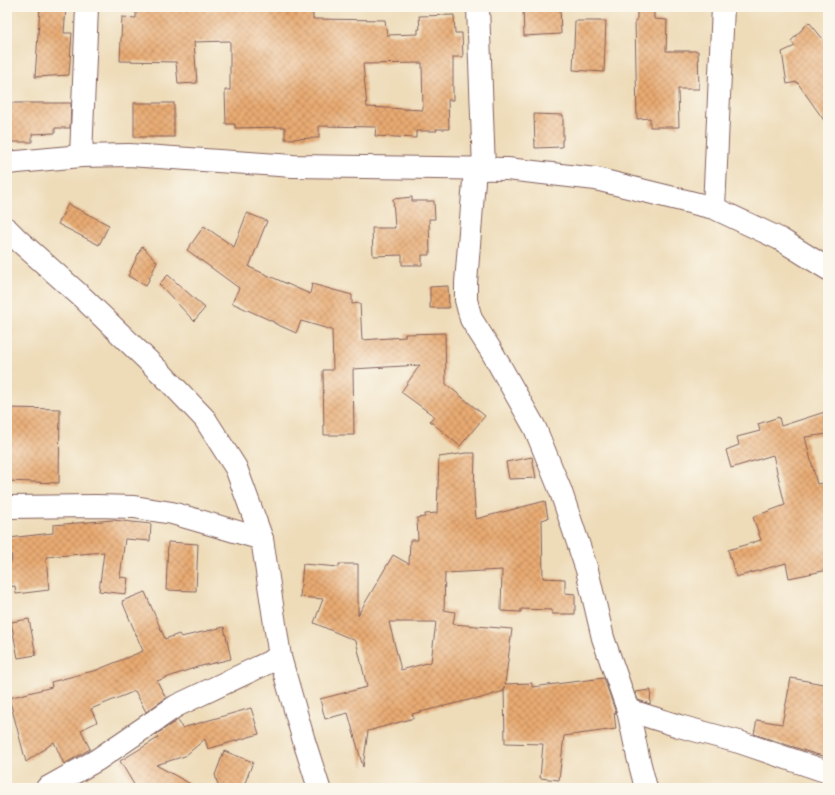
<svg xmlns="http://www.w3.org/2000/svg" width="835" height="795" font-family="Vollkorn,serif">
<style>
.building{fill:url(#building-cross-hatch);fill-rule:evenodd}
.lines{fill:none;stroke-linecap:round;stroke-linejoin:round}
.minor-casing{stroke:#83615d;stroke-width:24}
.minor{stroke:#fff;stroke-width:22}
</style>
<defs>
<pattern id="building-cross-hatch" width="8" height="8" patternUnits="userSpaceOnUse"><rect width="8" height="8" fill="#e8aa72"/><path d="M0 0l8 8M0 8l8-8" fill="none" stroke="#be8a5e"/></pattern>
</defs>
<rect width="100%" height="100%" fill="#fbf7ec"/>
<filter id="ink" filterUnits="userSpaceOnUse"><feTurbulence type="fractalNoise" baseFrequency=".025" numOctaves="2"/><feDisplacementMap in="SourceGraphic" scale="8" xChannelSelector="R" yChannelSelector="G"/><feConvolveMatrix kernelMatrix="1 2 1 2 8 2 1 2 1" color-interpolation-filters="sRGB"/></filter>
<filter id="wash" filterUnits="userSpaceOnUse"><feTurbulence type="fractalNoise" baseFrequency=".012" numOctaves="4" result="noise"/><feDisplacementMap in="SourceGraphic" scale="16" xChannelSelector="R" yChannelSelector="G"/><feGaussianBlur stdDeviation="0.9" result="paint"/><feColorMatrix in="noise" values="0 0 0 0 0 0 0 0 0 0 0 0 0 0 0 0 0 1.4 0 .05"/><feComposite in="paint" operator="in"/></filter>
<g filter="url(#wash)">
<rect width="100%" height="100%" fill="#eedcb9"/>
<g id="blocks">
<g class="building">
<polygon points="40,7 66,7 64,33 72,33 69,75 35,77"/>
<path d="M136 7H269V9L295 7V12L313 11V19L385 20 387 35 418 34V29H420L419 16 454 15 455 33H462L463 57H453V100H448L449 129H436L437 131H416V138L375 136 376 127 319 126V138L285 139V127L235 128V124H226L225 90H230V41L194 42 197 83 178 84 176 62 120 61 122 17 136 18ZM422 63 423 110 367 107 363 64Z"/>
<polygon points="523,7 560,7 561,34 524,36"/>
<polygon points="637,7 654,7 654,19 667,20 666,51 698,51 699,89 678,89 679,127 650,127 650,118 637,119 635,21 637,21"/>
<polygon points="575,21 606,21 604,72 573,70"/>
<polygon points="809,22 828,45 828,126 797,82 787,84 782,52 795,46 791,41"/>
<polygon points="7,103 71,103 70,128 55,128 55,133 32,134 32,142 7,142"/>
<rect x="134" y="103" width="40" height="34"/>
<polygon points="534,114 563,115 563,140 562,140 562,147 535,148"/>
<polygon points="412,197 412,201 434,201 435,219 429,219 430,255 422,255 422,265 402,265 402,255 373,256 372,228 395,228 393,199"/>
<polygon points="68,204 109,225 99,245 58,224"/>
<polygon points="247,213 267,221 249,267 310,294 312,284 352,295 352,304 360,303 362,340 405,337 405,334 445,333 446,384 485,416 460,446 430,421 434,416 401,392 420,365 353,369 354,435 324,435 323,370 333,370 332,330 301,321 296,333 274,323 274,322 232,303 239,288 187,250 204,226 234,247"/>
<polygon points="142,246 157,262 146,286 128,276"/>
<polygon points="168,275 205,308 194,321 159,284"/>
<polygon points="448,286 449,308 430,308 430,287"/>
<polygon points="7,408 60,409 59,483 7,481"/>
<polygon points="828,411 828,434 805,437 817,484 828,482 828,570 789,578 786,563 736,577 728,550 761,540 753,517 785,505 773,455 731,468 726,450 739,445 737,437 760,431 758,424 779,417 781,426"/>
<path d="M466 453H475L474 494 476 519 545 501 548 518 542 520 543 578 565 579V593L575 594V614H552V610L521 609V612L501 611 502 570 445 573 444 610 455 612 453 624 512 629 505 684 532 683V687L604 678 616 713H614L616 729 564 736 559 780 540 778 543 744 505 743 504 686V691L478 699H473L412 714 414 718 368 731 363 767 348 713 325 719 320 699 367 687 356 641 314 623 323 599 300 597 303 564 339 567V564H358V615L393 555 409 564 410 540H418L417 518 425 517V514L437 513 439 457ZM389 622H436L431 662 401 670Z"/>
<polygon points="532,457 536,478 509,479 506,462"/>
<polygon points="113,520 151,524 150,541 125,539 120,577 128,578 126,594 99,591 104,552 46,557 49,590 16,594 15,586 7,587 7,561 12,561 9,538 53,533 53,525"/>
<polygon points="168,542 198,544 196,591 166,590"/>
<polygon points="145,592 165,639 179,634 181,637 224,627 231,659 197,667 157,681 166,698 146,712 135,691 91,709 97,722 81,730 90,749 64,764 54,742 26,762 9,698 52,687 51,682 97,670 143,651 122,601"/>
<polygon points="29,619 36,655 18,658 11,622"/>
<polygon points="791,678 828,685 828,757 815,754 754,734 757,720 782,724"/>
<polygon points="651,690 650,704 638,700 635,692"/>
<polygon points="251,708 259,734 208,749 205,739 185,756 156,765 198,788 136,788 120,761 158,738 155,735 178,720 182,728"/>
<polygon points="224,751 253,762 243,788 219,788 215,775"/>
</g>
</g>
</g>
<g filter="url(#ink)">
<use href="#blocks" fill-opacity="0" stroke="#83615d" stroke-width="1"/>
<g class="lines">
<defs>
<g id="minor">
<polyline points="478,7 484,169"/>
<polyline points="81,156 87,7"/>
<polyline points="7,163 81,156 129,155 293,166 507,169 596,179 714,208 780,239 828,269"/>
<polyline points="475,168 466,283 466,300 471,319 492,352 535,428 561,492 587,570 603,638 628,710 638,757 646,788"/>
<polyline points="714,208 723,7"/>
<polyline points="7,229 18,240 82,297 164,376 205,419 236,468 262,539 280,657 304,741 319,788"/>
<polyline points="7,507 96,506 134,507 172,513 262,539"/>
<polyline points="628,710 679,726 739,742 828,772"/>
<polyline points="47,788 97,760 176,706 280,657"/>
</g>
</defs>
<use href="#minor" class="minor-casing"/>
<use href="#minor" class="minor"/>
</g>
</g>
<rect width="835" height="795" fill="none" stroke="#fbf7ec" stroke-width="24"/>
</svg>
